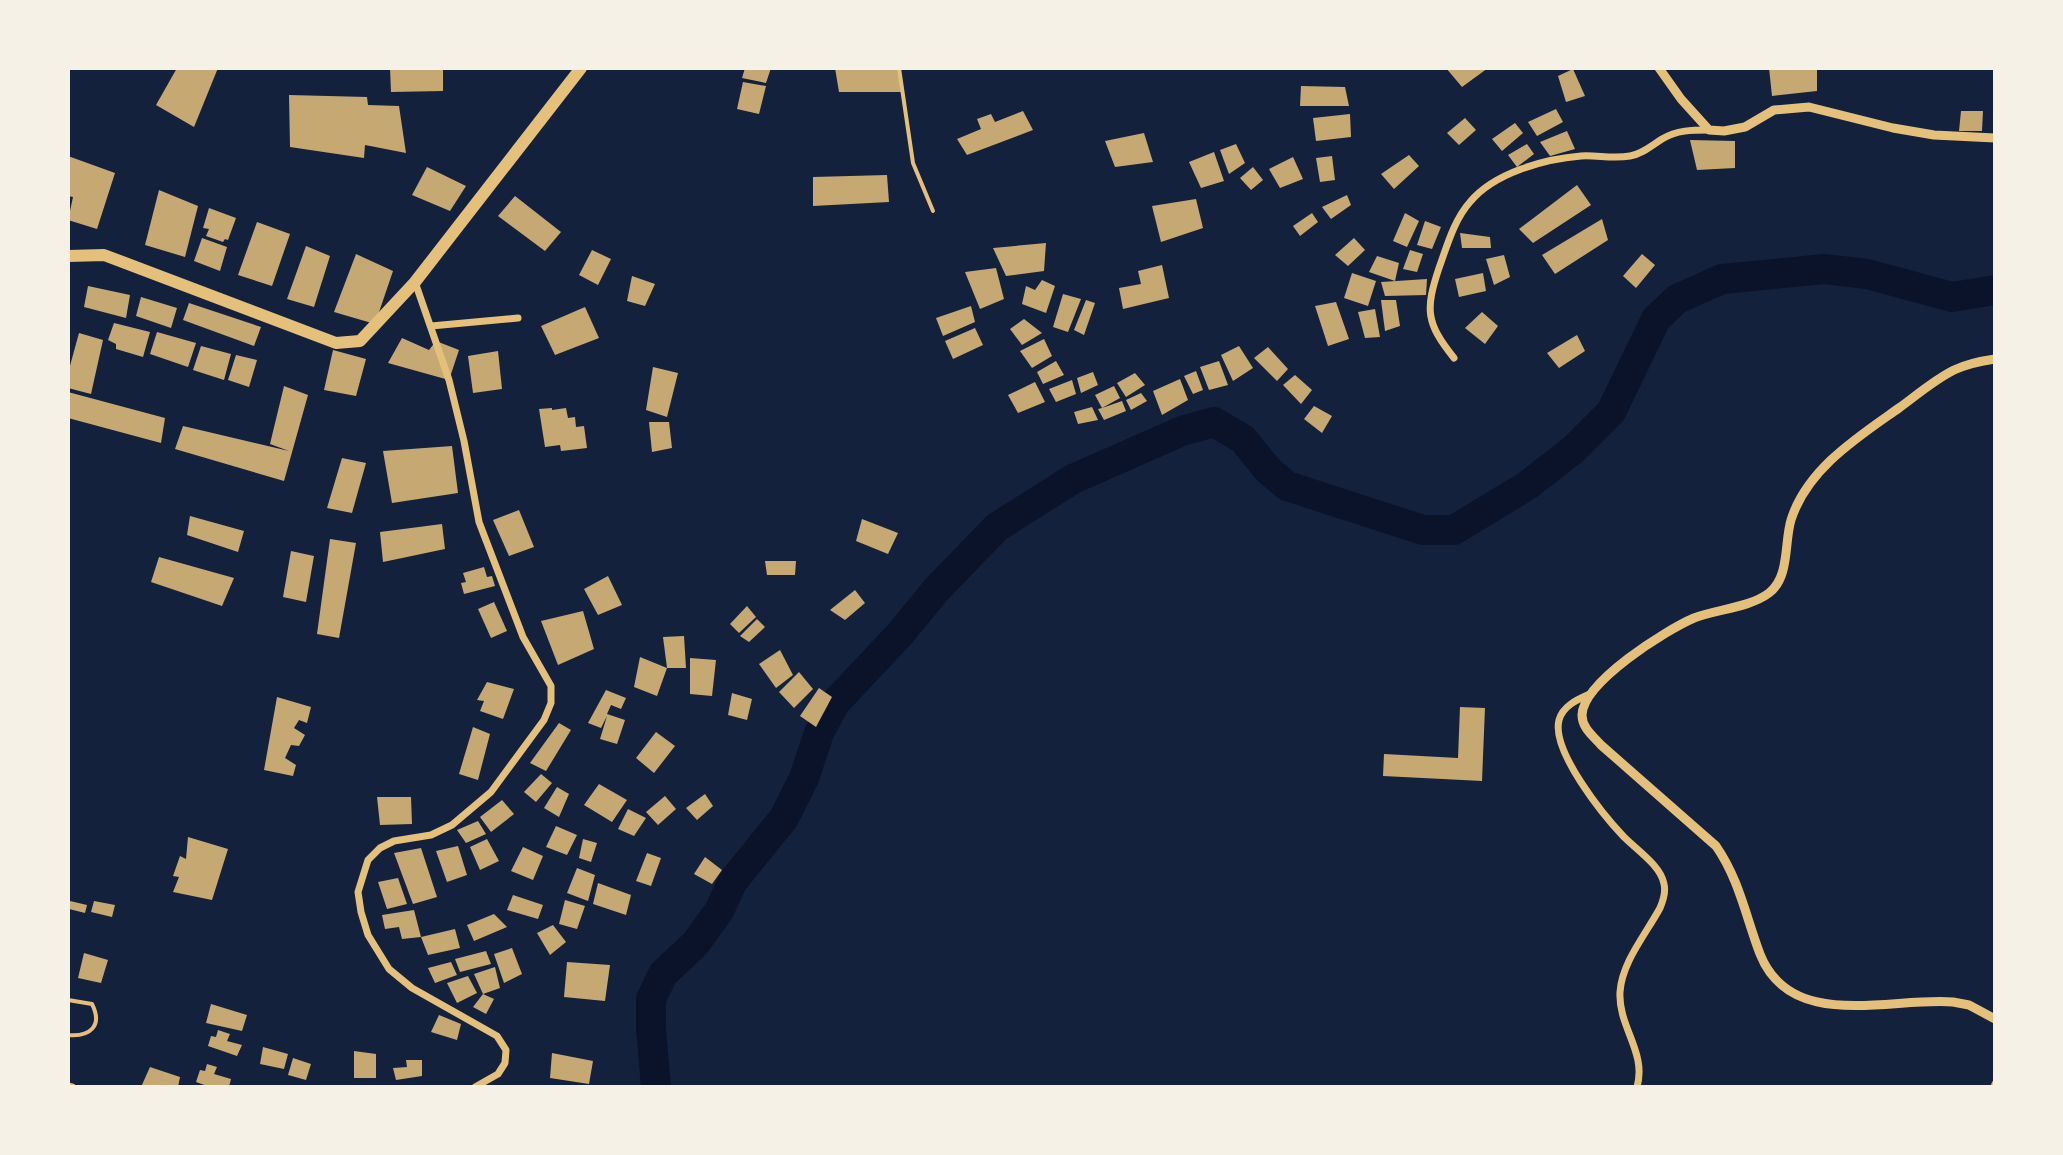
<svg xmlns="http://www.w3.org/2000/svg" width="2063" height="1155" font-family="Spectral,serif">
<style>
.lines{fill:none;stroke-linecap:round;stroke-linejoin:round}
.river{stroke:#0b132b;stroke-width:30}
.building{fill:#c6a872}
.service{stroke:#e5c07b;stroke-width:4}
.minor{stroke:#e5c07b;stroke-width:7}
.tertiary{stroke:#e5c07b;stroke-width:9}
.primary{stroke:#e5c07b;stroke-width:12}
</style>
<rect width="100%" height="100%" fill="#14213d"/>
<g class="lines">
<polyline class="river" points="656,1087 651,1029 651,999 663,974 695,944 719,911 733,881 784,818 804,778 819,733 835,703 900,634 936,590 997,527 1073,479 1182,431 1214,422 1243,439 1268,470 1287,486 1423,530 1454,530 1528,485 1574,449 1611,412 1656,319 1677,299 1722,279 1824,269 1867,274 1952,297 1995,290"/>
</g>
<g class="building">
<polygon points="177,68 218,68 194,127 156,105"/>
<polygon points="390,68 443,68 443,91 391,92"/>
<polygon points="745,68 771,68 766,83 742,78"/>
<polygon points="835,68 899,68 902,92 839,92"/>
<polygon points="1446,68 1488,68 1462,87"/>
<polygon points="1769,68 1817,68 1817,91 1772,96"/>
<polygon points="1573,69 1585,96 1566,102 1558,76"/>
<polygon points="743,82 766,86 759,114 737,109"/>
<polygon points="1301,86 1345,87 1349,106 1300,106"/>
<polygon points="289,95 367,97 368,105 399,106 406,153 365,145 364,158 290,147"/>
<polygon points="1556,109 1563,122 1537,136 1528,122"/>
<polygon points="1023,111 1033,130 967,155 957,139 981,129 977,119 991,114 995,122"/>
<polygon points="1961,111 1983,111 1982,131 1959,131"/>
<polygon points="1350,114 1351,137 1316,141 1313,118"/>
<polygon points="1465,118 1476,130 1459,145 1447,133"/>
<polygon points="1515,123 1523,133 1502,151 1492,139"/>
<polygon points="1567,131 1575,149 1550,156 1540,142"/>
<polygon points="1144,133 1153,162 1115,167 1105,141"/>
<polygon points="1690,140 1735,141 1735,168 1697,170"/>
<polygon points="1236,144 1245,163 1229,174 1220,150"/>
<polygon points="1527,144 1534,154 1517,167 1508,155"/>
<polygon points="1214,152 1224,181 1201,188 1189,162"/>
<polygon points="1409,155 1419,166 1394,189 1381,174"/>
<polygon points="68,156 115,173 97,229 68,220 73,197 68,196"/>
<polygon points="1332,156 1335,180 1320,182 1316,158"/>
<polygon points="1293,157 1303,179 1280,188 1269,169"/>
<polygon points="427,167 466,186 450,211 412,195"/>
<polygon points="1253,167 1263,180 1251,190 1240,178"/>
<polygon points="887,175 889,202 813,206 813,177"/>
<polygon points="1577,185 1591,205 1533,243 1519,229"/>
<polygon points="159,190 198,206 185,257 145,245"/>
<polygon points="1347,195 1351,205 1331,219 1322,207"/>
<polygon points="515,196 561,232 545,251 498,216"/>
<polygon points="1196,199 1203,228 1161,242 1152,206"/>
<polygon points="209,208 236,218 228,240 225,239 223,242 206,236 209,229 203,228"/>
<polygon points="1312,213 1318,222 1300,236 1293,226"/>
<polygon points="1405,213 1419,221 1407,247 1393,241"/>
<polygon points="1602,219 1608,240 1555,274 1542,255"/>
<polygon points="1425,221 1441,227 1432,249 1417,245"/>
<polygon points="257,222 290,234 272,286 238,275"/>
<polygon points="1460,233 1490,237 1491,248 1462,248"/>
<polygon points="202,238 227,247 220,271 194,261"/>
<polygon points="1354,238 1365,250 1348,266 1335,255"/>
<polygon points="1046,243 1044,271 1006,276 993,248"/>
<polygon points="306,246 330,256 314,307 287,299"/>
<polygon points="592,250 611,259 598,285 579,275"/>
<polygon points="1410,250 1423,254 1417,272 1403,269"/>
<polygon points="356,254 393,271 375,324 334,312"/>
<polygon points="1642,254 1655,265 1636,288 1623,276"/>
<polygon points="1504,255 1510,277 1494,285 1486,259"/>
<polygon points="1377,256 1399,263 1395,281 1369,272"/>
<polygon points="1162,265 1169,298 1123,309 1119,288 1141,284 1138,271"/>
<polygon points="996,268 1004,299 980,309 965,272"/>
<polygon points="1352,273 1376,281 1368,306 1344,298"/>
<polygon points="1483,273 1486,291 1459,297 1455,279"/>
<polygon points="632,276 655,284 645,306 627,301"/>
<polygon points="1427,279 1426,295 1385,296 1381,282"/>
<polygon points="1042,280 1055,286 1046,313 1022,304 1026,286 1035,290"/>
<polygon points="88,286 130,295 126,318 84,307"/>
<polygon points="1063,294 1081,299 1068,332 1053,327"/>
<polygon points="141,297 177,308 171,328 136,316"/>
<polygon points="1086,300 1095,303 1084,335 1074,330"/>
<polygon points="1381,300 1396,300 1400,326 1385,331"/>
<polygon points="1336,302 1349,339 1328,346 1315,306"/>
<polygon points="189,303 261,327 254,346 183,320"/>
<polygon points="971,306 975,322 943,336 936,318"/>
<polygon points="585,307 599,338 555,355 541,326"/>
<polygon points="1375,309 1380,337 1365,338 1358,312"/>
<polygon points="1482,312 1498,326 1485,344 1465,328"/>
<polygon points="1024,319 1042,333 1022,345 1010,329"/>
<polygon points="114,323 150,332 143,357 116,349 116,344 108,340"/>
<polygon points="975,328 983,345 953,359 945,341"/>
<polygon points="157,332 196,343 188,367 150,354"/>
<polygon points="79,333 103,340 91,394 68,388 68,373"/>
<polygon points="1577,335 1585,351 1559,368 1547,353"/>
<polygon points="402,338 429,350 436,341 459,350 449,380 388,363"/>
<polygon points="1044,339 1052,356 1032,368 1020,351"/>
<polygon points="201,346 231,354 224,380 193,370"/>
<polygon points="1239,346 1253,368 1233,381 1221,355"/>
<polygon points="1268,347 1288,369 1277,381 1254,358"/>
<polygon points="333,350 366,359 356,396 324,390"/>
<polygon points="498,351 502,389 473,393 468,356"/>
<polygon points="236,355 257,360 249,387 228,380"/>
<polygon points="1056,361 1064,375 1043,384 1037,372"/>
<polygon points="1219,361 1228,385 1209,390 1200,367"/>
<polygon points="653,367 678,373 667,417 646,410"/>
<polygon points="1196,371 1203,390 1193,394 1184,376"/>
<polygon points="1093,372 1098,385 1081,393 1077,378"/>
<polygon points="1135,373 1145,385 1126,397 1117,383"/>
<polygon points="1295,375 1312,390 1301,404 1283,385"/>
<polygon points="1180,379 1188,400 1162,415 1153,391"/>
<polygon points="1072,380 1076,394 1056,402 1049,389"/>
<polygon points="1035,382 1045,402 1018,413 1008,395"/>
<polygon points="284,386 308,395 284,481 175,449 183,426 289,451 270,444"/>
<polygon points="1114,386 1120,398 1102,408 1122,401 1126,411 1104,420 1098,409 1102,408 1095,395"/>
<polygon points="68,392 165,418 161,443 68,418"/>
<polygon points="1141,393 1147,401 1131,410 1126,400"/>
<polygon points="1314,406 1332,416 1322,433 1304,419"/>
<polygon points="1092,407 1098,420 1078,424 1074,412"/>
<polygon points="552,408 552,410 566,408 568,418 575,417 576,427 584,426 587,448 561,451 560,445 545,447 539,409"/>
<polygon points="649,422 669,422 672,448 652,452"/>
<polygon points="452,446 458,493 392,503 383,451"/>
<polygon points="342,458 366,463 352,513 327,508"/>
<polygon points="519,510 534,547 509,556 493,520"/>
<polygon points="190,516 244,531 238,552 187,535"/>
<polygon points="862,519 898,533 888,554 856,541"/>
<polygon points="442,524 445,549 383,562 380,532"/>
<polygon points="330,539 356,543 339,638 317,634"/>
<polygon points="291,551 314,556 306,602 283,597"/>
<polygon points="159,557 234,578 222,606 151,582"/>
<polygon points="765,561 796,561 795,575 767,575"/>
<polygon points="484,567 487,577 492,576 495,586 464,594 461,583 466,582 463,573"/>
<polygon points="608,576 622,605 598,615 584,589"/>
<polygon points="855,590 865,603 845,620 830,610"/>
<polygon points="494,602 507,631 491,638 478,609"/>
<polygon points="747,606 756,617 739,633 730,624"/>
<polygon points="583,611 594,649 558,665 541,621"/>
<polygon points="757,619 765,627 749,642 740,636"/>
<polygon points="684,636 686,668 667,668 663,637"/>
<polygon points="780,650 793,675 776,688 759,664"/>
<polygon points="640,657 667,668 657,696 634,687"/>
<polygon points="690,658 716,660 712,696 690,694"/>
<polygon points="799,672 813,689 794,708 779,692"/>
<polygon points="487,682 514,689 503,719 480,711 484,701 477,700"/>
<polygon points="819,688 832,697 816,727 800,716"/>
<polygon points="606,690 626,698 621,709 611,705 607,714 625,720 617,744 600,739 607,716 601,728 588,723"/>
<polygon points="732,693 752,699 747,720 728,715"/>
<polygon points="277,697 311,707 307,723 299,720 294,728 305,735 299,746 291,745 285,758 296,765 293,776 264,770"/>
<polygon points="1460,707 1485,708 1482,781 1383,776 1384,754 1458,758"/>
<polygon points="559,723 571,730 546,771 530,763"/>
<polygon points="473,727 490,734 478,780 459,774"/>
<polygon points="656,732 675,746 654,773 636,758"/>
<polygon points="541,774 552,783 536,802 524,792"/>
<polygon points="599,784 627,800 612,822 584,805"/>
<polygon points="557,787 569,794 559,817 544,808"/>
<polygon points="705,794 713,806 697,820 686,808"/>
<polygon points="665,796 676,809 658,825 646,812"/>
<polygon points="377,797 411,797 412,824 380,825"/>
<polygon points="502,800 514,814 491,832 480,817"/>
<polygon points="628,809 646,818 634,836 618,829"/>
<polygon points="478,821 486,834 466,843 457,830"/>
<polygon points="556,826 577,835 567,855 546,847"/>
<polygon points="188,837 228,849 212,900 173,892 179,877 173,876 180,856 186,859"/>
<polygon points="487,839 499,861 480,870 470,847"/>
<polygon points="583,839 597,843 591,862 579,858"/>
<polygon points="458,846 467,875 447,882 436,851"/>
<polygon points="523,847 543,856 533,880 511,871"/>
<polygon points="421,848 437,897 413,904 394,853"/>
<polygon points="647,853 661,858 651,886 636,881"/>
<polygon points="705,857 722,870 712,884 694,874"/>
<polygon points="577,868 595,875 588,901 567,893"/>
<polygon points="398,878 407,904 387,909 378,882"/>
<polygon points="598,883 631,895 626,915 593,904"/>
<polygon points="513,895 543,905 538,919 507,910"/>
<polygon points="565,900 585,906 577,929 559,924"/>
<polygon points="70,901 87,905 85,913 69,909"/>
<polygon points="94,901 115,905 112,917 91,912"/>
<polygon points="414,910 421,937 402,939 399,927 385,929 382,915"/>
<polygon points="494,914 507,927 474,941 467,925"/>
<polygon points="553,925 566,942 550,955 537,933"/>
<polygon points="455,929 460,948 428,955 421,937"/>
<polygon points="512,948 522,974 504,983 494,954"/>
<polygon points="486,951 491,964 460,972 455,959"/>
<polygon points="84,953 108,960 101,983 78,978"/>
<polygon points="451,962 457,975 435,983 428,968"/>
<polygon points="567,962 610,965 605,1001 564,997"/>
<polygon points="495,967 500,988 483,994 474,974"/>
<polygon points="468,976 477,993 457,1003 447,983"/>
<polygon points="483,994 494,999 486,1014 473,1007"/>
<polygon points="211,1004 247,1015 242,1031 206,1023"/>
<polygon points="439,1015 461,1024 457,1040 431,1032"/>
<polygon points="218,1030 230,1034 227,1041 242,1045 237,1056 208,1046 211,1036 216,1037"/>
<polygon points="263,1047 288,1054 284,1069 260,1064"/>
<polygon points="354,1051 376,1054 376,1078 354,1078"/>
<polygon points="552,1053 593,1061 589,1084 550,1078"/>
<polygon points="293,1058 311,1064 306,1080 288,1075"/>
<polygon points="406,1060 422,1060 422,1076 396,1080 393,1068 407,1067"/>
<polygon points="207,1064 217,1067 214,1074 231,1079 229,1087 210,1087 196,1082 200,1070 205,1071"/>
<polygon points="150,1067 180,1077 178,1087 141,1087"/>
</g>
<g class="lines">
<g class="service">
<polyline points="899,68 913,163 933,211"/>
<path d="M68 1000 92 1004C103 1026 90 1037 68 1035"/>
</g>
<g class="minor">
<polyline points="415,282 449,380 464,441 479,522 523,637 551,686 551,703 544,720 491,792 452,825 431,835 394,841 380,848 368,860 358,892 361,912 368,935 389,969 412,988 497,1036 506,1050 505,1063 498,1074 475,1087"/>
<polyline points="431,326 518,318"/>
<path d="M1454 358C1426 323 1425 310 1439 268 1447 246 1454 220 1470 202 1494 173 1544 159 1581 156 1597 155 1613 159 1630 156 1642 154 1651 146 1662 139 1677 130 1692 130 1709 130"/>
<path d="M1592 693C1579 699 1563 705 1559 720 1551 751 1604 816 1624 837 1637 850 1661 866 1664 884 1666 892 1663 901 1660 908 1646 934 1622 962 1620 992 1618 1027 1647 1052 1637 1087"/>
<polyline points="68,1086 72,1087"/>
<polyline points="1994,1087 1995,1084"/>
</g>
<g class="tertiary">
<polyline points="1659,68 1681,99 1709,130 1724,131 1745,127 1774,110 1809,107 1893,128 1934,135 1995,138"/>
<path d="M1995 359C1981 361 1967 364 1954 370 1934 380 1917 395 1899 408 1858 437 1807 469 1791 520 1784 543 1790 577 1769 593 1749 608 1717 609 1694 618 1666 630 1583 682 1582 715 1582 728 1593 736 1601 745L1716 846C1739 879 1746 917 1760 954 1791 1032 1889 997 1953 1002L1969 1005 1995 1019"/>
</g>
<polyline class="primary" points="68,256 104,255 336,343 360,341 415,282 581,68"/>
</g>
<rect width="2063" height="1155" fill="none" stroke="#f6f1e7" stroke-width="140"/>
</svg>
